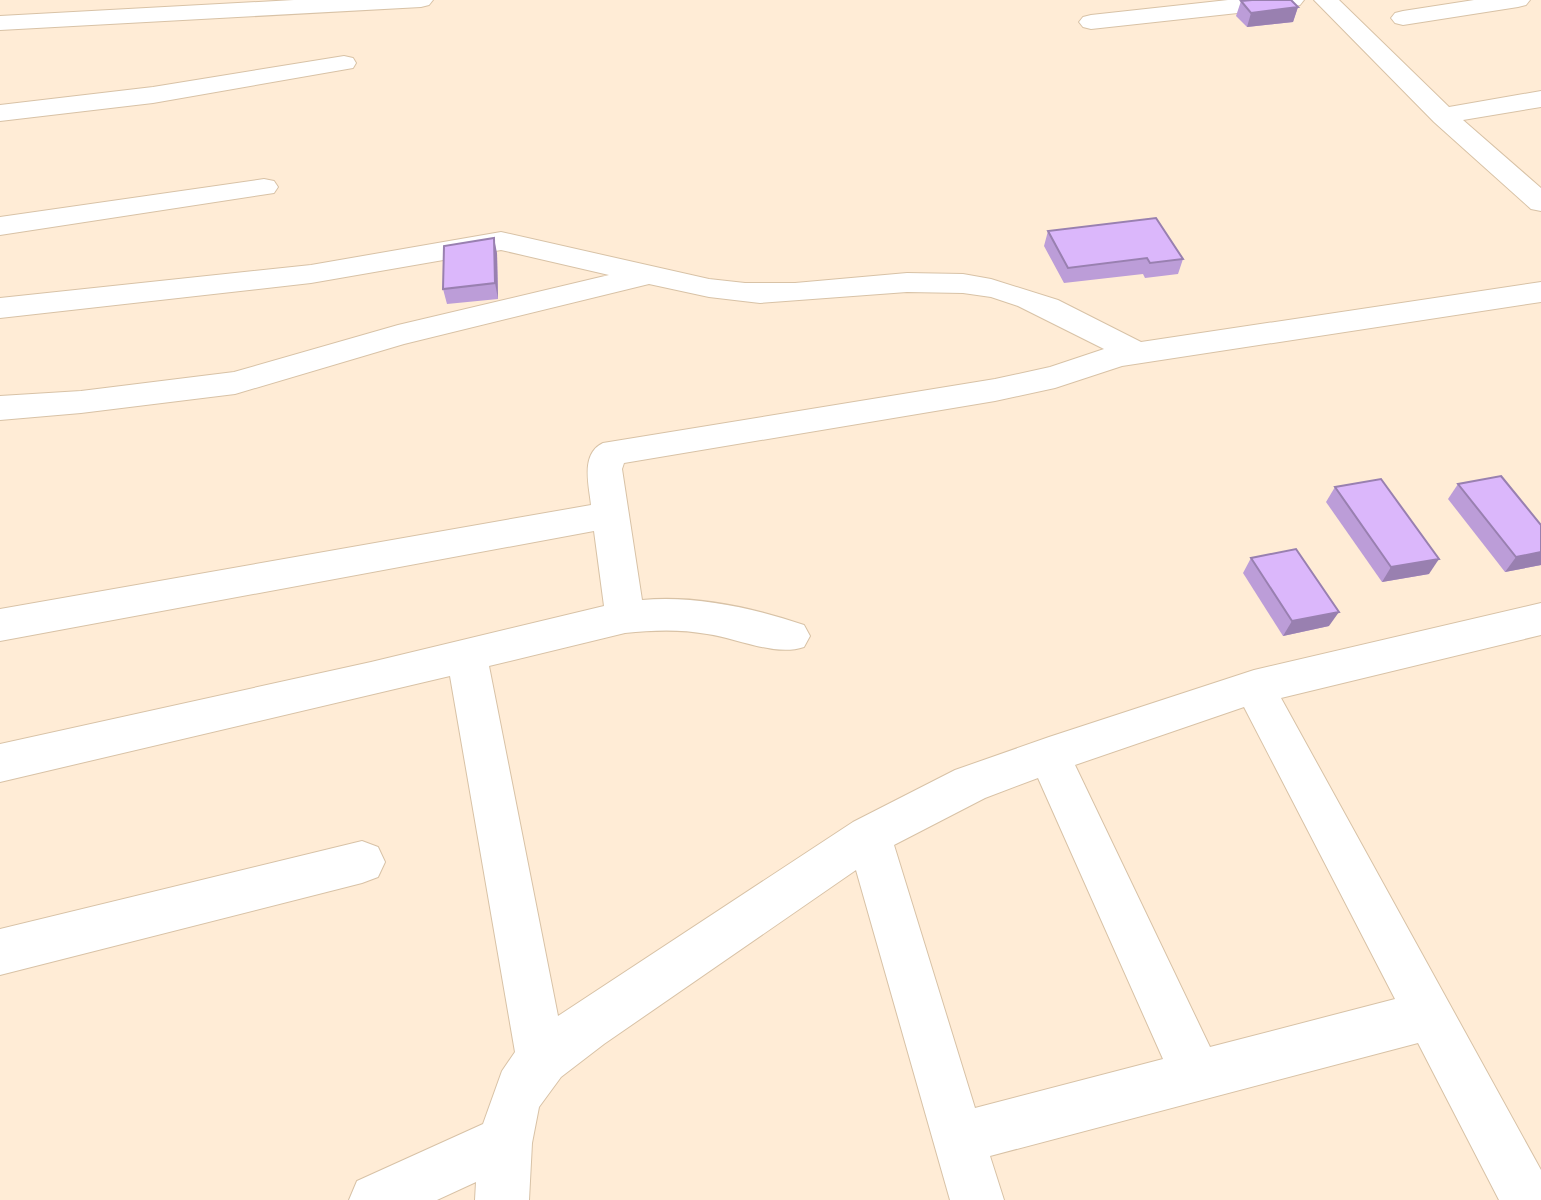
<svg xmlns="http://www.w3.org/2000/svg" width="1541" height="1200" font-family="'Zilla Slab',serif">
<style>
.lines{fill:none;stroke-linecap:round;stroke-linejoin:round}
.street-casing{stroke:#d8c2a6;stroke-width:2}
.street{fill:#fff;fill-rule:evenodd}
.wall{fill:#bc9dd8}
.shaded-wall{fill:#9980b0}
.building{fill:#dbb7fb;stroke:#9980b0;stroke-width:2}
</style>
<rect width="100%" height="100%" fill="#ffecd6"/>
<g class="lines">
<defs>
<g id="street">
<polygon points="294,0 433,0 429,5 421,7 0,30 0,16"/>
<polygon points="1228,0 1304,0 1300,5 1292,7 1091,29 1083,27 1079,22 1083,17 1091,15"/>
<polygon points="1314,0 1339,0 1449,107 1541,91 1541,107 1463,120 1541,188 1541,211 1531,209 1434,122"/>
<polygon points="1474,0 1530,0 1526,5 1518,7 1403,25 1395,23 1391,18 1395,13 1403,11"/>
<polygon points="344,56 353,58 356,63 353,68 153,103 0,121 0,105 153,87"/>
<polygon points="264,179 274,181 278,187 274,193 0,235 0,217"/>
<path d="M501 232 709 279 745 283H795L907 273 963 274 991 279 1058 300 1141 342 1541 282V302L1122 366 1055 388 995 401 624 463 622 469 642 600C694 595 754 608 804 625L810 636 804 647C775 657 737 638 707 634 680 629 653 630 625 633L489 666 558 1016 853 822 955 770 1049 737 1254 670 1541 603V635L1281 698 1541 1170V1200H1499L1418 1043 990 1156 1004 1200H950L856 870 604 1044 561 1077 539 1107 532 1143 529 1200H475L476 1182 437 1200H349L357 1181 483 1124 502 1071 515 1052 450 676 0 782V744L371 662 604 606 594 531 0 641V609L591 505C589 485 580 454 603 443L995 379 1050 367 1104 349 1018 306 991 297 963 293 907 292 760 303 709 297 649 284 404 344 235 394 81 413 0 420V396L81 391 234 372 398 325 609 275 501 250 311 283 0 318V298L311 265ZM1244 707 1395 999 1210 1047 1075 765ZM1038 778 1163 1059 975 1108 894 845 985 798Z"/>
<polygon points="362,841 378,847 385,862 378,877 362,883 0,975 0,929"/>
</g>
</defs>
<use href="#street" class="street-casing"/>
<use href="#street" class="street"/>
</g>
<g class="wall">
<polygon points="1241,1 1298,7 1293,22 1247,27 1236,16"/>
<polygon points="1048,231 1183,259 1178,274 1145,278 1143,274 1064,283 1044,246"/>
<polygon points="497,253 498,299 447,304 443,289"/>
<polygon points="1458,484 1541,565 1505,572 1448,499"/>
<polygon points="1335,487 1429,574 1382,582 1326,502"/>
<polygon points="1251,558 1329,626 1283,636 1243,573"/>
</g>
<g class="shaded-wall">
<polygon points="1298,7 1293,22 1247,27 1251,13"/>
<polygon points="494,238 497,253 498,299 495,283"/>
<polygon points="1541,552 1541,565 1505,572 1516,557"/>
<polygon points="1439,559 1429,574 1382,582 1391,567"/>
<polygon points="1339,612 1329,626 1283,636 1292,621"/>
</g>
<g class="building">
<polygon points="1252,0 1291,0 1298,7 1251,13 1241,1"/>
<polygon points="1156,218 1183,259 1150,263 1147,258 1068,268 1048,231"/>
<polygon points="494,238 495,283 443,289 444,246"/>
<polygon points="1501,476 1541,525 1541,552 1516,557 1458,484"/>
<polygon points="1381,479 1439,559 1391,567 1335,487"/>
<polygon points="1296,549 1339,612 1292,621 1251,558"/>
</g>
</svg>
